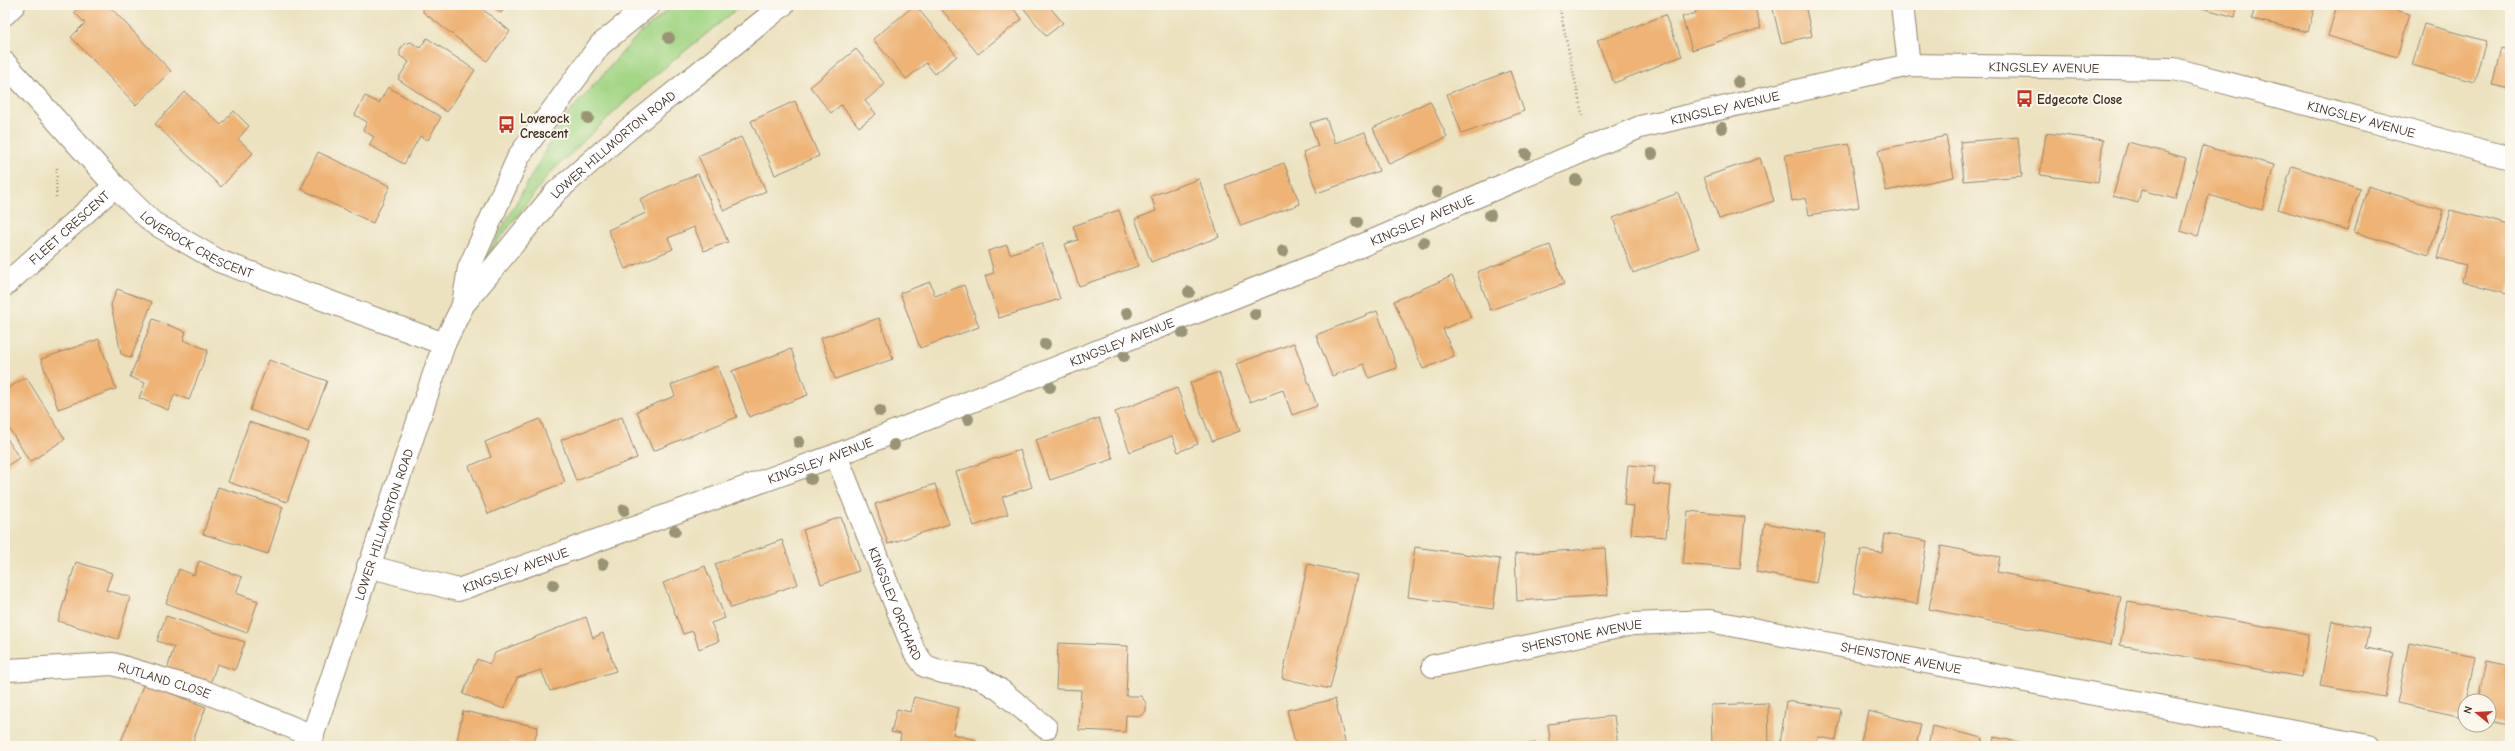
<svg xmlns="http://www.w3.org/2000/svg" width="2515" height="751" font-family="'Comic Neue',sans-serif">
<style>
.green{fill:#a3d685;stroke:#6f8052}
.building{fill:#eeb374}
.lines{fill:none;stroke-linecap:round;stroke-linejoin:round}
.minor-casing{stroke:#94866f;stroke-width:24}
.path{stroke:#94866f;stroke-width:2.5;stroke-dasharray:1 3;stroke-linecap:butt}
.minor{stroke:#fff;stroke-width:22}
.tree{fill:#999475}
.labels{text-anchor:middle;dominant-baseline:central;stroke-width:4;stroke-linejoin:round;paint-order:stroke}
.street-label{font-size:13px;fill:#3b2a1e;stroke:#fbf7ec}
.poi-label{font-size:13px;font-weight:bold;fill:#3b2a1e;stroke:#fbf7ec;text-anchor:start}
</style>
<rect width="100%" height="100%" fill="#fbf7ec"/>
<filter id="ink" filterUnits="userSpaceOnUse"><feTurbulence type="fractalNoise" baseFrequency=".025" numOctaves="2"/><feDisplacementMap in="SourceGraphic" scale="8" xChannelSelector="R" yChannelSelector="G"/><feConvolveMatrix kernelMatrix="1 2 1 2 8 2 1 2 1" color-interpolation-filters="sRGB"/></filter>
<filter id="wash" filterUnits="userSpaceOnUse"><feTurbulence type="fractalNoise" baseFrequency=".012" numOctaves="4" result="noise"/><feDisplacementMap in="SourceGraphic" scale="16" xChannelSelector="R" yChannelSelector="G"/><feGaussianBlur stdDeviation="0.9" result="paint"/><feColorMatrix in="noise" values="0 0 0 0 0 0 0 0 0 0 0 0 0 0 0 0 0 1.4 0 .05"/><feComposite in="paint" operator="in"/></filter>
<g filter="url(#wash)">
<rect width="100%" height="100%" fill="#ece2c0"/>
<polygon class="green" points="674,5 742,5 643,85 549,174 486,257 562,121 636,37"/>
<g id="blocks">
<g class="building">
<polygon points="82,5 108,5 171,71 136,105 71,37 85,23 74,12"/>
<polygon points="423,5 477,5 510,31 487,61 423,12"/>
<polygon points="491,5 508,5 501,13"/>
<polygon points="915,5 957,56 935,74 926,63 906,79 873,39"/>
<polygon points="938,5 1010,5 1022,19 978,54"/>
<polygon points="1021,5 1048,5 1063,23 1046,36"/>
<polygon points="1694,5 1754,5 1761,28 1692,50 1682,17 1696,13"/>
<polygon points="1772,5 1805,5 1812,36 1781,43"/>
<polygon points="2191,5 2238,5 2235,17"/>
<polygon points="2255,5 2315,5 2308,32 2252,19"/>
<polygon points="2337,5 2380,5 2409,14 2397,57 2328,36"/>
<polygon points="1665,15 1682,56 1614,83 1597,41"/>
<polygon points="2424,24 2486,41 2474,82 2412,65"/>
<polygon points="427,38 475,70 447,112 398,79 409,62 400,56 400,50 404,44 411,42 420,48"/>
<polygon points="2501,48 2510,50 2510,89 2492,85"/>
<polygon points="856,49 885,84 865,101 876,114 859,127 841,105 831,113 810,87"/>
<polygon points="1510,71 1524,111 1462,134 1447,94"/>
<polygon points="388,87 441,117 428,140 420,136 404,164 369,145 374,137 363,130 367,122 355,115 365,96 379,103"/>
<polygon points="185,92 221,125 234,111 249,126 238,139 253,153 221,187 155,124"/>
<polygon points="795,101 819,156 775,175 751,121"/>
<polygon points="1430,101 1447,137 1389,164 1373,128"/>
<polygon points="1326,118 1335,143 1365,132 1379,171 1317,193 1303,152 1318,146 1310,123"/>
<polygon points="2046,133 2103,140 2098,183 2040,175"/>
<polygon points="1946,136 1954,177 1886,191 1878,150"/>
<polygon points="741,137 766,191 724,211 698,156"/>
<polygon points="2018,137 2022,176 1964,181 1960,142"/>
<polygon points="2128,142 2186,158 2175,199 2141,190 2138,203 2113,196"/>
<polygon points="1849,144 1859,207 1809,215 1806,198 1792,201 1785,155"/>
<polygon points="2203,146 2274,165 2262,210 2209,195 2198,236 2180,231"/>
<polygon points="318,152 390,186 373,223 301,189"/>
<polygon points="1760,158 1774,201 1719,219 1704,177"/>
<polygon points="1284,163 1300,204 1241,226 1225,185"/>
<polygon points="2292,166 2360,188 2347,230 2278,209"/>
<polygon points="698,174 728,242 704,251 694,227 668,238 673,249 625,269 608,230 646,213 640,199"/>
<polygon points="1199,179 1219,237 1151,262 1135,219 1156,211 1151,196"/>
<polygon points="2368,186 2443,210 2429,255 2354,232"/>
<polygon points="1678,193 1699,248 1633,273 1613,218"/>
<polygon points="1119,210 1138,266 1079,286 1065,244 1078,240 1073,226"/>
<polygon points="2450,210 2510,225 2510,280 2507,293 2462,281 2466,265 2437,258"/>
<polygon points="1042,243 1060,299 999,318 985,276 994,273 988,251 1007,245 1010,254"/>
<polygon points="1550,245 1564,284 1490,310 1477,272"/>
<polygon points="1452,276 1471,317 1443,329 1454,356 1423,369 1394,301"/>
<polygon points="930,282 935,296 964,285 979,327 920,348 900,293"/>
<polygon points="117,289 152,302 131,358 121,354 111,305"/>
<polygon points="1377,311 1397,368 1369,378 1364,364 1332,376 1316,335"/>
<polygon points="879,318 893,359 835,379 821,338"/>
<polygon points="153,319 186,332 183,340 208,350 189,400 175,394 168,410 139,398 145,383 130,377"/>
<polygon points="99,339 116,389 58,409 41,359"/>
<polygon points="1294,343 1317,406 1292,415 1283,390 1250,402 1236,364"/>
<polygon points="791,349 808,395 749,417 732,371"/>
<polygon points="269,360 327,381 308,432 250,410"/>
<polygon points="717,366 737,417 653,451 637,411 675,396 671,385"/>
<polygon points="1219,372 1240,431 1212,441 1190,383"/>
<polygon points="26,377 65,439 30,462 5,422 5,390"/>
<polygon points="1177,388 1198,444 1178,452 1172,436 1130,452 1115,412"/>
<polygon points="622,417 637,458 576,481 561,440"/>
<polygon points="1099,418 1113,459 1050,480 1036,440"/>
<polygon points="540,419 565,482 488,514 469,466 491,457 485,442"/>
<polygon points="249,422 308,442 287,502 228,482"/>
<polygon points="5,435 19,458 5,467"/>
<polygon points="1020,450 1032,487 1002,497 1008,514 974,526 956,472"/>
<polygon points="1628,465 1655,467 1653,484 1671,486 1666,537 1631,534 1634,506 1624,505"/>
<polygon points="935,484 949,524 888,544 875,504"/>
<polygon points="218,487 283,507 268,554 203,534"/>
<polygon points="1688,511 1745,517 1740,569 1683,564"/>
<polygon points="841,517 859,571 821,584 803,530"/>
<polygon points="1765,523 1825,534 1816,583 1756,572"/>
<polygon points="1885,534 1927,541 1917,604 1853,593 1861,550 1882,553"/>
<polygon points="782,540 798,584 731,608 715,564"/>
<polygon points="1941,546 2000,557 1997,572 2121,597 2111,645 1929,609"/>
<polygon points="1415,547 1500,559 1493,609 1408,597"/>
<polygon points="1605,548 1608,595 1517,601 1515,554"/>
<polygon points="199,561 242,577 236,593 258,601 247,633 166,603 179,569 194,575"/>
<polygon points="76,562 112,573 106,590 130,597 118,639 58,621"/>
<polygon points="1308,564 1357,575 1330,689 1282,678"/>
<polygon points="705,566 725,618 711,623 719,641 699,649 693,631 683,634 663,583"/>
<polygon points="2128,602 2309,634 2302,677 2120,645"/>
<polygon points="166,616 245,642 235,670 217,664 210,684 167,670 174,647 157,641"/>
<polygon points="586,617 593,638 603,633 616,671 550,691 541,670 517,678 504,709 463,694 477,659 490,664 495,653"/>
<polygon points="2332,621 2369,628 2365,648 2393,653 2385,697 2320,686"/>
<polygon points="1058,643 1128,646 1126,696 1141,696 1146,703 1146,711 1140,716 1126,715 1125,732 1079,730 1081,690 1056,689"/>
<polygon points="2409,643 2475,656 2463,717 2397,703"/>
<polygon points="2486,661 2510,666 2510,725 2489,721 2489,701 2478,701"/>
<polygon points="144,683 206,707 191,746 127,746 120,744"/>
<polygon points="914,697 959,708 953,734 976,740 975,746 899,746 901,734 891,732 897,709 910,712"/>
<polygon points="1335,699 1346,746 1296,746 1287,710"/>
<polygon points="1786,701 1841,709 1836,740 1818,737 1816,746 1780,745"/>
<polygon points="1768,703 1769,746 1712,746 1711,705"/>
<polygon points="463,711 538,727 533,746 510,742 509,746 456,746"/>
<polygon points="1868,711 1921,724 1916,746 1860,746"/>
<polygon points="1614,716 1618,746 1551,746 1548,724"/>
<polygon points="1932,726 1983,738 1981,746 1928,746"/>
<polygon points="1994,737 2033,745 2033,746 1992,746"/>
<polygon points="1536,743 1536,746 1515,746 1515,745"/>
<polygon points="1083,744 1109,745 1109,746 1083,746"/>
</g>
</g>
</g>
<g filter="url(#ink)">
<use href="#blocks" fill-opacity="0" stroke="#94866f" stroke-width="1"/>
<g class="lines">
<defs>
<g id="minor">
<polyline points="1902,5 1909,65"/>
<polyline points="5,14 14,5"/>
<path id="s1" d="M5 63 115 186 152 222 219 261 444 344"/>
<path id="s2" d="M5 285 115 186"/>
<polyline points="463,304 469,268 519,156 600,45 649,5"/>
<path id="s3" d="M836 455 914 651 925 666 942 672 979 677 1000 690 1046 728"/>
<path id="s4" d="M368 566 458 590 836 455 1318 264 1640 127 1909 65 2174 69 2510 158"/>
<path id="s5" d="M1433 666 1633 624 1710 621 2368 746"/>
<path id="s6" d="M8 670 113 664 203 691 313 736"/>
<path id="s7" d="M309 746 444 344 463 305 556 192 625 132 783 5"/>
</g>
</defs>
<use href="#minor" class="minor-casing"/>
<g class="path">
<polyline points="1559,5 1583,118"/>
<polyline points="56,197 57,168"/>
</g>
<use href="#minor" class="minor"/>
</g>
<g class="tree">
<circle cx="669" cy="38" r="6"/>
<circle cx="1738" cy="82" r="6"/>
<circle cx="588" cy="118" r="6"/>
<circle cx="1722" cy="128" r="6"/>
<circle cx="1526" cy="154" r="6"/>
<circle cx="1652" cy="154" r="6"/>
<circle cx="1576" cy="180" r="6"/>
<circle cx="1437" cy="192" r="6"/>
<circle cx="1490" cy="215" r="6"/>
<circle cx="1357" cy="222" r="6"/>
<circle cx="1424" cy="242" r="6"/>
<circle cx="1283" cy="251" r="6"/>
<circle cx="1189" cy="292" r="6"/>
<circle cx="1127" cy="313" r="6"/>
<circle cx="1255" cy="314" r="6"/>
<circle cx="1183" cy="333" r="6"/>
<circle cx="1045" cy="344" r="6"/>
<circle cx="1124" cy="356" r="6"/>
<circle cx="1050" cy="387" r="6"/>
<circle cx="880" cy="411" r="6"/>
<circle cx="968" cy="419" r="6"/>
<circle cx="799" cy="442" r="6"/>
<circle cx="894" cy="445" r="6"/>
<circle cx="811" cy="479" r="6"/>
<circle cx="624" cy="510" r="6"/>
<circle cx="675" cy="531" r="6"/>
<circle cx="603" cy="564" r="6"/>
<circle cx="553" cy="585" r="6"/>
</g>
</g>
<defs>
<symbol id="bus-bare" viewBox="-9 -9 18 18"><path d="M-5-6H5V4H4V6H2V4H-2V6H-4V4H-5ZM-3.5-4V0h7V-4ZM-3.5 1.2v1.5H-2V1.2ZM2 1.2v1.5H3.5V1.2Z" fill="#c8321e" stroke="#fbf7ec" stroke-width="2.5" paint-order="stroke"/></symbol>
</defs>
<g fill-rule="evenodd">
<use href="#bus-bare" x="2012" y="86" width="25" height="25"/>
<use href="#bus-bare" x="494" y="112" width="25" height="25"/>
</g>
<g class="labels">
<g class="street-label">
<text stroke="none"><textPath href="#s4" startOffset="1774">KINGSLEY AVENUE</textPath></text>
<text stroke="none"><textPath href="#s4" startOffset="1450">KINGSLEY AVENUE</textPath></text>
<text stroke="none"><textPath href="#s4" startOffset="2098">KINGSLEY AVENUE</textPath></text>
<text stroke="none"><textPath href="#s7" startOffset="688">LOWER HILLMORTON ROAD</textPath></text>
<text stroke="none"><textPath href="#s4" startOffset="1126">KINGSLEY AVENUE</textPath></text>
<text stroke="none"><textPath href="#s2" startOffset="86">FLEET CRESCENT</textPath></text>
<text stroke="none"><textPath href="#s1" startOffset="267">LOVEROCK CRESCENT</textPath></text>
<text stroke="none"><textPath href="#s4" startOffset="802">KINGSLEY AVENUE</textPath></text>
<text stroke="none"><textPath href="#s4" startOffset="478">KINGSLEY AVENUE</textPath></text>
<text stroke="none"><textPath href="#s7" startOffset="234">LOWER HILLMORTON ROAD</textPath></text>
<text stroke="none"><textPath href="#s4" startOffset="154">KINGSLEY AVENUE</textPath></text>
<text stroke="none"><textPath href="#s3" startOffset="160">KINGSLEY ORCHARD</textPath></text>
<text stroke="none"><textPath href="#s5" startOffset="152">SHENSTONE AVENUE</textPath></text>
<text stroke="none"><textPath href="#s5" startOffset="476">SHENSTONE AVENUE</textPath></text>
<text stroke="none"><textPath href="#s6" startOffset="159">RUTLAND CLOSE</textPath></text>
</g>
<g class="poi-label">
<text x="2037" y="99">Edgecote Close</text>
<text x="520" y="118">Loverock<tspan x="520" dy="15">Crescent</tspan></text>
</g>
</g>
<rect width="2515" height="751" fill="none" stroke="#fbf7ec" stroke-width="20"/>
<g transform="translate(2477 713) rotate(288)"><circle r="19" fill="#fbf7ec" stroke="#aea59a"/>
<path d="M0-3L7 15L0 10L-7 15Z" fill="#c8321e"/>
<text y="-6" font-size="11" font-weight="bold" text-anchor="middle" fill="#3b2a1e">N</text>
</g>
</svg>
